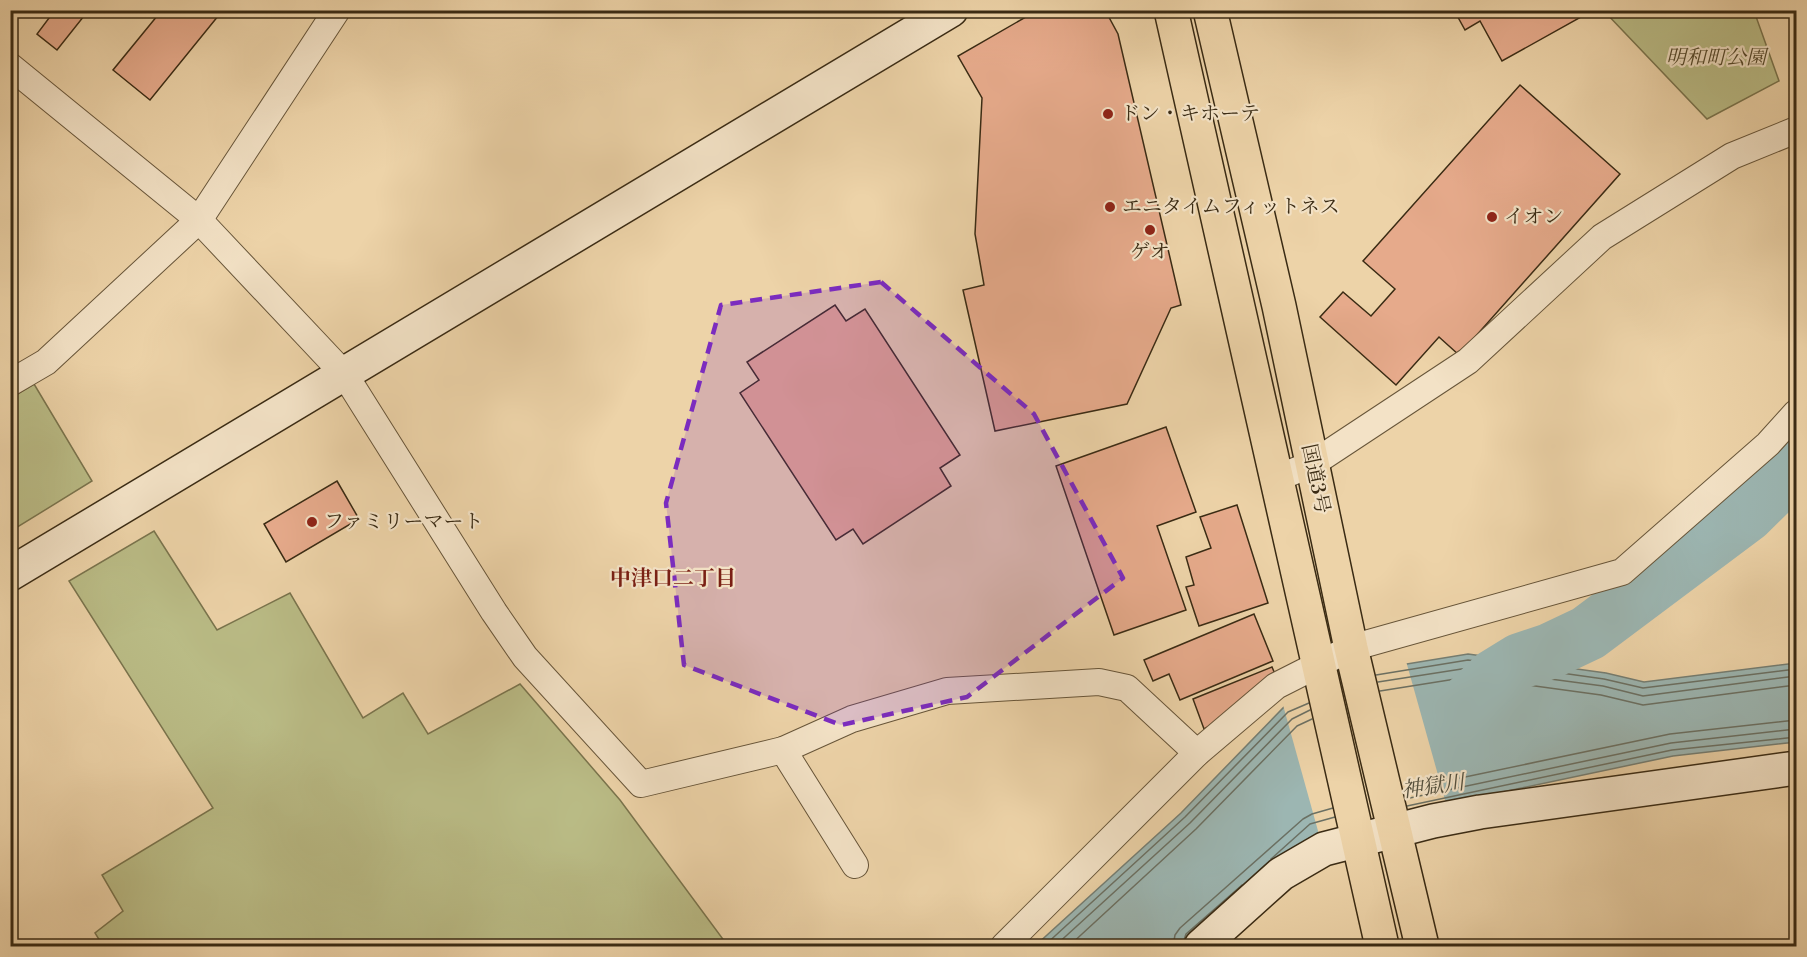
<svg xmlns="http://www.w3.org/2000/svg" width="1807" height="957" font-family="'Libre Bodoni','Noto Serif JP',serif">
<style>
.green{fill:#babc86;stroke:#7a744d;stroke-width:1.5}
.water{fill:#9cb6b2;stroke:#757e73;stroke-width:1.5}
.pier{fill:#edd3a8}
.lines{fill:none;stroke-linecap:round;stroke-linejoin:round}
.shore{stroke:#6b7063;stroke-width:1.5}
.river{stroke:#9cb6b2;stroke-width:56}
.building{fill:#e6aa8b;stroke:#3a2b14;stroke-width:1.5}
.street-casing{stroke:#675539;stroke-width:28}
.secondary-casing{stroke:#3a2b14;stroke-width:36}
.highway-casing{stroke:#3a2b14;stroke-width:36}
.street{stroke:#f3e2c6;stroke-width:26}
.secondary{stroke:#f3e2c6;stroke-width:33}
.highway{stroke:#edd3a8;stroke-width:33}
.marked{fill:#7b2cbf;fill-opacity:0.2;stroke:#7b2cbf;stroke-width:4.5;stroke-dasharray:12 8;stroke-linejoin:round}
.poi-dot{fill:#8f2418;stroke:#f3e2c6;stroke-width:2}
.labels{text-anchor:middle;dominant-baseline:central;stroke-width:4.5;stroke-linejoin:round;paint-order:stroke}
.park-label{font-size:20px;font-style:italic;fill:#54482b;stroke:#f3e2c6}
.poi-label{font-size:20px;fill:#3a2b14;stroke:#f3e2c6;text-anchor:start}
.street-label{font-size:20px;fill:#3a2b14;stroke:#f3e2c6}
.neighbourhood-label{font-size:21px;font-weight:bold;fill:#7a1f14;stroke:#f3e2c6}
.water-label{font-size:21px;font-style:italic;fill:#524e3c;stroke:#f3e2c6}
</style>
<rect width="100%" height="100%" fill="#edd3a8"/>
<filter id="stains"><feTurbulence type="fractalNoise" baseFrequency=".00333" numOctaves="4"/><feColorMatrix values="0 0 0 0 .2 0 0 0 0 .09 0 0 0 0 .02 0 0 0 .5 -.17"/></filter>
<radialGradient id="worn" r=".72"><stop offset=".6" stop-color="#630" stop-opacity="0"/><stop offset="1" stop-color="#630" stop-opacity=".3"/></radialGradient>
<g class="green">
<polygon points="1604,11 1754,11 1779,81 1707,119"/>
<polygon points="34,384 92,481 11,531 11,398"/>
<polygon points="154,531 217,630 290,593 363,718 403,693 428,734 520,684 620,800 728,946 103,946 95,933 123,911 102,875 213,808 69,581"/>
</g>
<polygon class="water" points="1468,654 1606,673 1644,682 1796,663 1796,742 1673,756 1403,813 1193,946 1035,946 1181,813 1284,707 1370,670"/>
<polygon class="pier" points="1406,661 1447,807 1320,838 1283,705 1369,667"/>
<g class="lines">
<g class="shore">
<polyline points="1376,675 1468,660 1604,679 1643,688 1796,669"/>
<polyline points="1378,682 1468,668 1603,686 1643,696 1796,676"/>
<polyline points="1380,691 1468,677 1601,695 1643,705 1796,685"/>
<polyline points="1403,790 1670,734 1796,720"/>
<polyline points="1405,799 1671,743 1796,729"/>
<polyline points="1407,806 1672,750 1796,737"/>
<polyline points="1271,859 1310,824 1335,817"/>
<polyline points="1044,946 1185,817 1288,712 1309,703"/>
<polyline points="1055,946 1190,823 1292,719 1310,710"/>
<polyline points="1069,946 1196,829 1297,726 1312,719"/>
<polyline points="1173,946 1175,935 1180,928 1303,819 1312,814 1333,808"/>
<polyline points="1182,946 1186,934 1242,885"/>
</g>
<polyline class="river" points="1460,710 1494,677 1520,661 1550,651 1588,633 1747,514 1796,466"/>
</g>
<g class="building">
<polygon points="55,10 88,11 57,50 37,34"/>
<polygon points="162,10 223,10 150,100 113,70"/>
<polygon points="1038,10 1105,10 1118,34 1181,305 1171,308 1127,404 995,431 963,290 984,285 975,234 982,98 958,56"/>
<polygon points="1454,10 1589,10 1590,12 1502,61 1480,21 1465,30"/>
<polygon points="1520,85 1620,174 1459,355 1439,337 1396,385 1320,317 1343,292 1371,316 1395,289 1363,261"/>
<polygon points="835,305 846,321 865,309 960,455 940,468 951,486 863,544 853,529 836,540 740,393 759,380 747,362"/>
<polygon points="1166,427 1196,512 1157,526 1186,610 1114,635 1056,466"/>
<polygon points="337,481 359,519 286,562 264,524"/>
<polygon points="1237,505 1268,603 1199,626 1186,587 1194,585 1186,557 1211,548 1200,517"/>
<polygon points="1254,614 1273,661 1180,700 1169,674 1153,681 1144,660"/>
<polygon points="1272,667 1275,674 1227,717 1204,729 1193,699"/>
</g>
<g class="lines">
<defs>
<g id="street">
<polyline points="10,66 199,220 345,375 494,612 525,657 641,784 783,750 852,719 947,691 1099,682 1127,688 1197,753"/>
<polyline points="10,383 46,362 199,220 337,10"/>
<polyline points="1275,479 1312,464 1468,361 1602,237 1732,156 1796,130"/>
<polyline points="783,750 855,865"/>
<polyline points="1004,946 1197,753 1276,686 1351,648 1622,572 1768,444 1796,413"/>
</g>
<g id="secondary">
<polyline points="10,574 951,10"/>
<polyline points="1201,946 1281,874 1324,849 1433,821 1480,812 1796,768"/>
</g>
<g id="highway">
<polyline points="1171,10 1382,946"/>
<polyline points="1210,10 1279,306 1351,648 1422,946"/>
</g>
</defs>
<use href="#street" class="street-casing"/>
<use href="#secondary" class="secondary-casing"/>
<use href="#highway" class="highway-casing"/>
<use href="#street" class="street"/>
<use href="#secondary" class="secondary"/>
<use href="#highway" class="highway"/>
</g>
<path class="marked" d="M881 282 1034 414 1123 578 967 697 841 725 684 665 666 503 721 305Z"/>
<g class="poi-dot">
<circle cx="1108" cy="114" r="6"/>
<circle cx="1110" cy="207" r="6"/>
<circle cx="1492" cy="217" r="6"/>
<circle cx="1150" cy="230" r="6"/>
<circle cx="312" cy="522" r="6"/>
</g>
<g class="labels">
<g class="park-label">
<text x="1716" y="58">明和町公園</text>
</g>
<g class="poi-label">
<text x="1120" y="114">ドン・キホーテ</text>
<text x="1122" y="207">エニタイムフィットネス</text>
<text x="1504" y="217">イオン</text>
<text x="1150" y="252" text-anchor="middle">ゲオ</text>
<text x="324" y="522">ファミリーマート</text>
</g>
<g class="street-label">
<text transform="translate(1315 479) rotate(78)">国道3号</text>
</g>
<g class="neighbourhood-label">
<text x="673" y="579">中津口二丁目</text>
</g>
<g class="water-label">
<text transform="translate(1433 787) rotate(-8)">神獄川</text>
</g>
</g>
<rect width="1807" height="957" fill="none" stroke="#edd3a8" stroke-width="36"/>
<rect x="12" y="12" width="1783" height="933" fill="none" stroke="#3a2b14" stroke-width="3"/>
<rect x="18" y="18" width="1771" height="921" fill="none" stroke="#3a2b14" stroke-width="1.5"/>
<rect width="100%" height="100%" filter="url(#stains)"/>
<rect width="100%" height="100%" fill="url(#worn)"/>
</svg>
